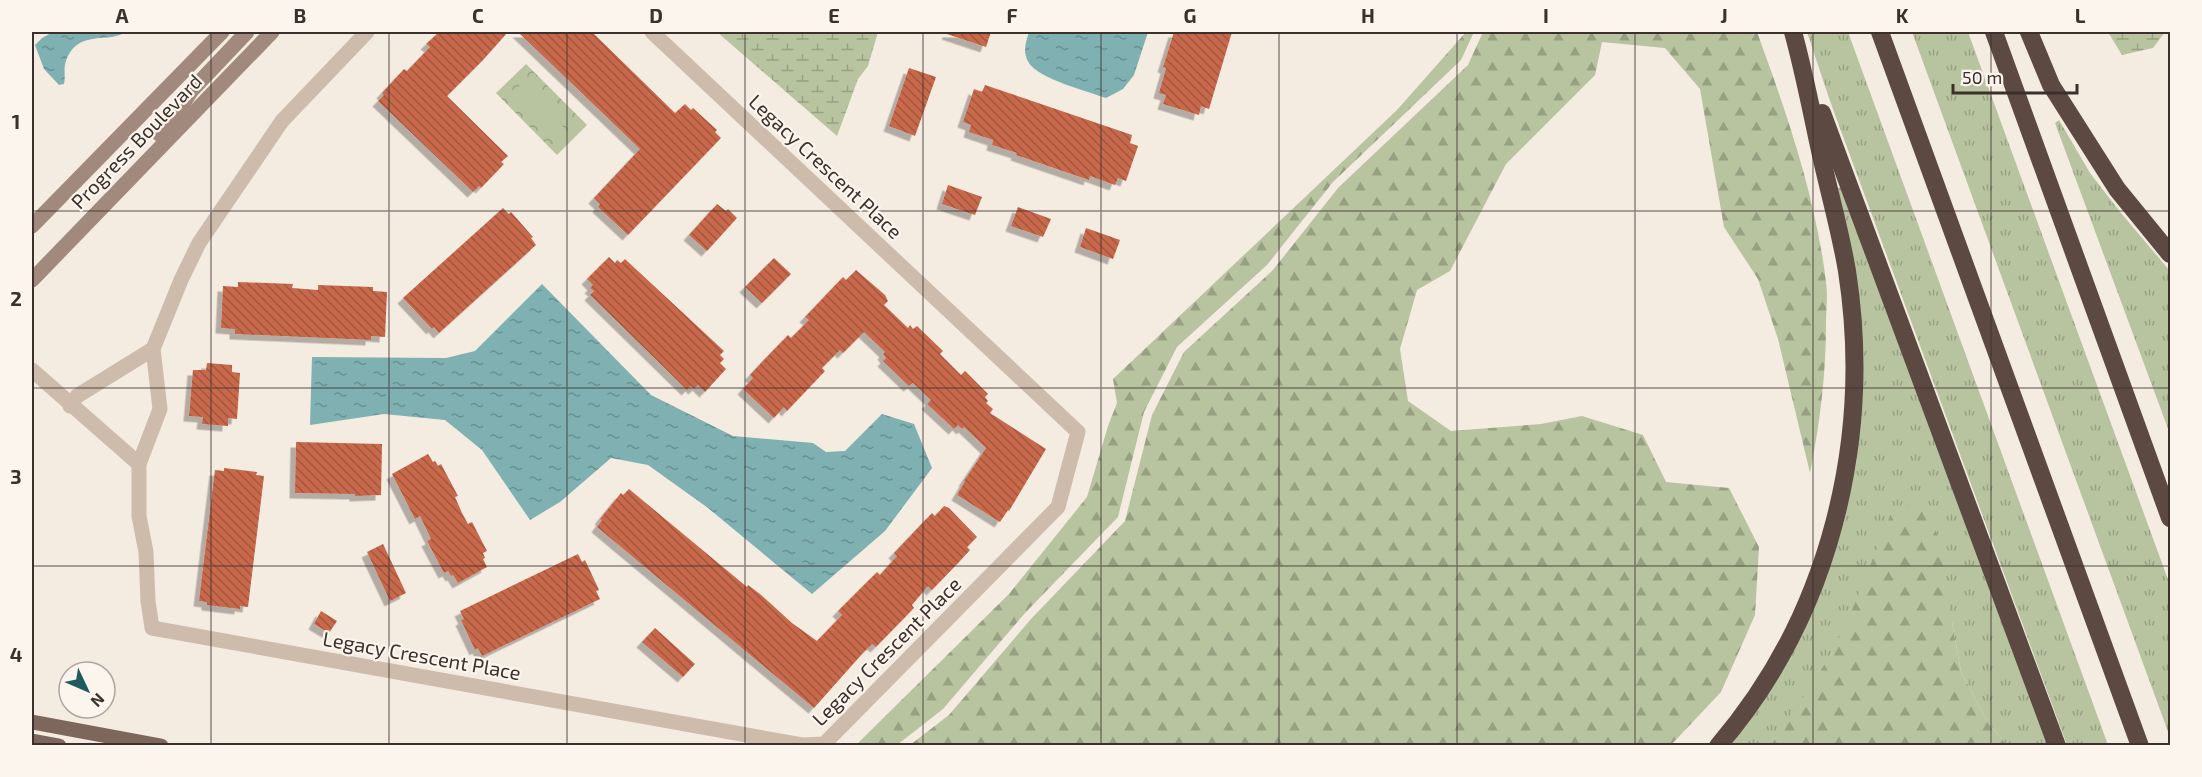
<svg xmlns="http://www.w3.org/2000/svg" width="2202" height="777" font-family="'Exo 2',sans-serif">
<style>
.grass{fill:url(#grass-tufts)}
.forest{fill:url(#forest-firs)}
.wetland{fill:url(#wetland-marsh)}
.park{fill:url(#park-crowns)}
.pitch{fill:#b8c4a0}
.water{fill:url(#water-ripples)}
.building{fill:url(#building-back-hatch);filter:url(#shadow)}
.lines{fill:none;stroke-linecap:round;stroke-linejoin:round}
.minor{stroke:#cdbbac;stroke-width:15}
.secondary{stroke:#a18a7d;stroke-width:15}
.primary{stroke:#7d675c;stroke-width:15}
.motorway{stroke:#5c4a42;stroke-width:18}
.grid{fill:none;stroke:#3b302b;stroke-width:1.5;stroke-opacity:0.55}
.labels{text-anchor:middle;dominant-baseline:central;stroke-width:4.5;stroke-linejoin:round;paint-order:stroke}
.street-label{font-size:20px;fill:#3b302b;stroke:#fbf5ee}
.neatline{fill:none;stroke:#3b302b;stroke-width:2}
.grid-label{font-size:20px;text-anchor:middle;font-weight:bold;fill:#3b302b}
</style>
<defs>
<pattern id="grass-tufts" width="24" height="20" patternUnits="userSpaceOnUse" patternTransform="scale(1.5)"><rect width="24" height="20" fill="#b8c4a0"/><path d="M3 7l-1-3M5 7V3M7 7l1-3M15 17l-1-3M17 17v-4M19 17l1-3" fill="none" stroke="#97a083"/></pattern>
<pattern id="forest-firs" width="22" height="20" patternUnits="userSpaceOnUse" patternTransform="scale(1.5)"><rect width="22" height="20" fill="#b8c4a0"/><path d="M5 1l3.5 6h-7zM16 11l3.5 6h-7z" fill="#97a083"/></pattern>
<pattern id="wetland-marsh" width="20" height="14" patternUnits="userSpaceOnUse" patternTransform="scale(1.5)"><rect width="20" height="14" fill="#b8c4a0"/><path d="M1 5h8M5 5V1M11 12h8M15 12V8" fill="none" stroke="#97a083"/></pattern>
<pattern id="park-crowns" width="20" height="18" patternUnits="userSpaceOnUse" patternTransform="scale(1.5)"><rect width="20" height="18" fill="#b8c4a0"/><path d="M2 6a3 3 0 1 1 6 0M12 15a3 3 0 1 1 6 0" fill="none" stroke="#97a083"/></pattern>
<pattern id="water-ripples" width="26" height="14" patternUnits="userSpaceOnUse" patternTransform="scale(1.5)"><rect width="26" height="14" fill="#7fb0b2"/><path d="M2 4q2-2 4 0t4 0M15 11q2-2 4 0t4 0" fill="none" stroke="#699091"/></pattern>
<pattern id="building-back-hatch" width="6" height="6" patternUnits="userSpaceOnUse" patternTransform="scale(1.5)"><rect width="6" height="6" fill="#c8694b"/><path d="M-1 5l2 2M0 0l6 6M5-1l2 2" fill="none" stroke="#a4573f"/></pattern>
<filter id="shadow"><feDropShadow dx="-5.5" dy="5.5" stdDeviation="0" flood-color="#0004"/></filter>
</defs>
<rect width="100%" height="100%" fill="#f4ebe1"/>
<g class="grass">
<polygon points="1807,32 1848,32 2108,745 2067,745 1830,101"/>
<polygon points="1912,32 1968,32 2170,585 2170,737"/>
<polygon points="2059,120 2090,173 2121,213 2170,271 2170,434 2055,123"/>
<path d="M1845 186 2049 745H2007L1988 723 1961 672 1952 622 1891 513C1874 560 1855 615 1830 657 1812 688 1791 717 1771 745L1729 746 1820 592 1844 522 1856 464 1862 401 1863 359 1835 189Z"/>
</g>
<g class="forest">
<polygon points="1466,32 1474,32 1461,60 1333,182 1267,265 1177,347 1144,412 1118,517 1025,613 943,709 897,745 856,745 1009,594 1087,497 1108,426 1117,403 1113,379 1397,110"/>
<path d="M1483 32H1757C1786 111 1816 198 1826 282 1828 296 1826 310 1826 324 1826 375 1820 422 1810 473L1778 339 1758 279 1724 227 1700 89 1665 48 1602 42 1595 75 1506 164 1450 271 1417 290 1400 349 1408 401 1451 431 1541 424 1582 416 1643 435 1666 482 1729 488 1759 547 1755 615 1721 692 1671 745H910L949 715 1031 619 1125 521 1152 415 1184 352 1273 270 1338 188 1468 65Z"/>
<polygon points="1912,504 1932,518 1944,559 1952,622 1961,672 1988,723 2007,745 1771,745 1831,655 1856,601 1891,513"/>
</g>
<g class="wetland">
<polygon points="717,32 878,32 868,66 858,79 837,136"/>
<polygon points="2108,32 2165,32 2153,48 2122,55"/>
</g>
<polygon class="park" points="526,64 587,125 557,155 496,93"/>
<polygon class="pitch" points="527,77 571,117 552,138 508,98"/>
<g class="water">
<path d="M53 32H125C110 44 78 28 66 61 63 69 66 76 64 84L59 85 44 69 35 45 42 38Z"/>
<path d="M1029 32H1148L1134 75 1123 89 1106 98C1087 91 1039 79 1029 63 1022 52 1026 42 1029 32Z"/>
<polygon points="542,284 651,395 733,436 813,443 826,452 845,451 882,414 914,424 932,468 885,531 812,594 708,508 648,465 611,458 560,502 530,520 482,450 445,420 384,414 310,425 312,357 446,358 475,351"/>
</g>
<g class="building">
<polygon points="439,32 508,32 483,60 447,96 508,156 501,162 504,164 481,188 479,186 473,192 378,101 384,95 382,93 404,69 407,71 430,47 426,44"/>
<polygon points="518,32 592,32 675,113 685,104 691,110 693,108 717,130 715,132 721,138 628,235 598,207 600,204 594,198 640,149"/>
<polygon points="948,32 991,32 986,47 947,34"/>
<polygon points="1174,32 1232,32 1209,109 1201,106 1199,115 1163,104 1166,95 1159,93 1166,68 1163,67"/>
<polygon points="909,68 936,77 915,136 889,126"/>
<polygon points="985,85 1132,135 1130,143 1138,146 1126,181 1118,178 1115,185 1090,176 1089,180 1016,155 1017,153 992,145 993,140 969,132 971,125 963,122 974,89 982,92"/>
<polygon points="948,185 982,197 975,215 942,204"/>
<polygon points="717,204 726,211 728,209 737,218 707,251 689,235"/>
<polygon points="1018,207 1051,219 1043,237 1011,226"/>
<polygon points="503,208 509,214 511,212 533,237 531,238 536,245 439,333 434,327 432,329 403,298"/>
<polygon points="1086,228 1120,240 1113,259 1080,247"/>
<polygon points="609,257 615,263 617,260 621,263 625,259 724,351 720,355 724,359 720,363 726,369 705,392 698,385 694,389 691,386 687,390 590,295 594,291 590,288 593,285 587,279"/>
<polygon points="774,258 791,274 762,303 745,287"/>
<polygon points="856,270 885,295 888,301 884,305 908,328 910,325 913,329 917,326 943,351 940,354 961,375 965,371 988,394 985,397 988,401 986,403 993,409 990,413 1046,449 1009,511 1008,510 1000,522 957,495 965,481 964,481 986,448 964,427 962,429 958,425 954,429 927,404 931,400 913,383 909,386 883,361 886,358 883,354 885,352 864,332 843,353 840,350 822,368 825,371 787,411 784,407 774,418 743,389 753,378 750,375 762,362 788,335 791,338 809,320 805,317 843,277 846,280"/>
<polygon points="238,282 293,284 292,288 318,290 318,285 373,287 373,291 387,292 385,337 371,336 371,340 235,334 235,329 221,328 223,286 238,287"/>
<polygon points="207,363 232,365 232,372 240,373 237,419 228,418 228,426 202,424 203,417 189,416 193,370 206,370"/>
<polygon points="296,442 382,444 381,495 355,496 355,494 295,493"/>
<polygon points="428,454 433,462 435,461 438,466 441,464 458,496 455,497 462,513 468,524 472,522 487,551 483,553 485,558 483,559 487,567 458,583 453,575 451,576 448,571 444,573 427,541 431,539 420,516 415,519 392,474"/>
<polygon points="224,468 257,472 256,475 264,476 248,607 240,606 240,609 207,605 207,602 199,601 215,470 224,471"/>
<polygon points="629,489 747,587 748,585 760,594 792,623 817,641 842,615 838,611 877,572 880,575 897,556 894,553 932,513 935,516 944,506 949,508 977,537 967,547 970,550 959,562 932,590 928,586 912,605 914,608 876,647 872,644 862,654 814,708 597,527 602,520 600,519 621,493 623,495"/>
<polygon points="383,544 406,593 390,601 367,552"/>
<polygon points="578,554 582,562 585,560 599,590 596,591 600,599 482,656 478,648 475,650 461,620 464,619 460,611"/>
<polygon points="321,611 337,621 329,633 314,624"/>
<polygon points="655,628 695,664 683,677 642,642"/>
</g>
<g class="lines">
<g class="minor">
<polyline points="367,32 282,121 199,243 181,280 153,349 160,409 139,464 139,516 146,552 148,601 152,628 802,745 824,744 1058,507 1078,432 652,32"/>
<polyline points="32,370 139,464"/>
<polyline points="70,406 77,396 153,349"/>
</g>
<g class="secondary">
<polyline points="159,134 171,122 192,90 247,32"/>
<polyline points="32,226 222,32"/>
<polyline points="32,280 272,32"/>
</g>
<g class="primary">
<polyline points="32,722 161,746"/>
<polyline points="32,741 59,746"/>
</g>
<g class="motorway">
<polyline points="1880,32 2140,746"/>
<polyline points="1994,32 2170,518"/>
<polyline points="2029,32 2051,85 2117,189 2170,254"/>
<polyline points="1822,113 2057,746"/>
<path d="M1718 746C1830 616 1873 439 1847 271 1841 235 1831 199 1823 164 1813 120 1805 75 1793 32"/>
</g>
</g>
<path class="grid" d="M211 32V746M389 32V746M567 32V746M745 32V746M923 32V746M1101 32V746M1279 32V746M1457 32V746M1635 32V746M1813 32V746M1991 32V746M32 211H2170M32 388H2170M32 566H2170"/>
<g class="labels">
<g class="street-label">
<text transform="translate(136 141) rotate(-46)">Progress Boulevard</text>
<text transform="translate(826 166) rotate(43)">Legacy Crescent Place</text>
<text transform="translate(886 651) rotate(-45)">Legacy Crescent Place</text>
<text transform="translate(422 655) rotate(10)">Legacy Crescent Place</text>
</g>
</g>
<rect width="2202" height="777" fill="none" stroke="#fbf5ee" stroke-width="66"/>
<g transform="translate(87 690) rotate(134)"><circle r="28" fill="#fbf5ee" stroke="#aea6a0" stroke-width="1.5"/>
<path d="M0-4.5L10 22L0 15L-10 22Z" fill="#1f5a5e"/>
<text y="-9" font-size="16" font-weight="bold" text-anchor="middle" fill="#3b302b">N</text>
</g>
<path d="M1953 84v9h124v-9" fill="none" stroke="#3b302b" stroke-width="3"/>
<text x="1962" y="84" font-size="18" fill="#3b302b" stroke="#fbf5ee" stroke-width="4.5" paint-order="stroke">50 m</text>
<rect x="33" y="33" width="2136" height="711" class="neatline"/>
<g class="grid-label">
<text x="122" y="23">A</text>
<text x="300" y="23">B</text>
<text x="478" y="23">C</text>
<text x="656" y="23">D</text>
<text x="834" y="23">E</text>
<text x="1012" y="23">F</text>
<text x="1190" y="23">G</text>
<text x="1368" y="23">H</text>
<text x="1546" y="23">I</text>
<text x="1724" y="23">J</text>
<text x="1902" y="23">K</text>
<text x="2080" y="23">L</text>
<text x="16" y="129">1</text>
<text x="16" y="306">2</text>
<text x="16" y="484">3</text>
<text x="16" y="662">4</text>
</g>
</svg>
